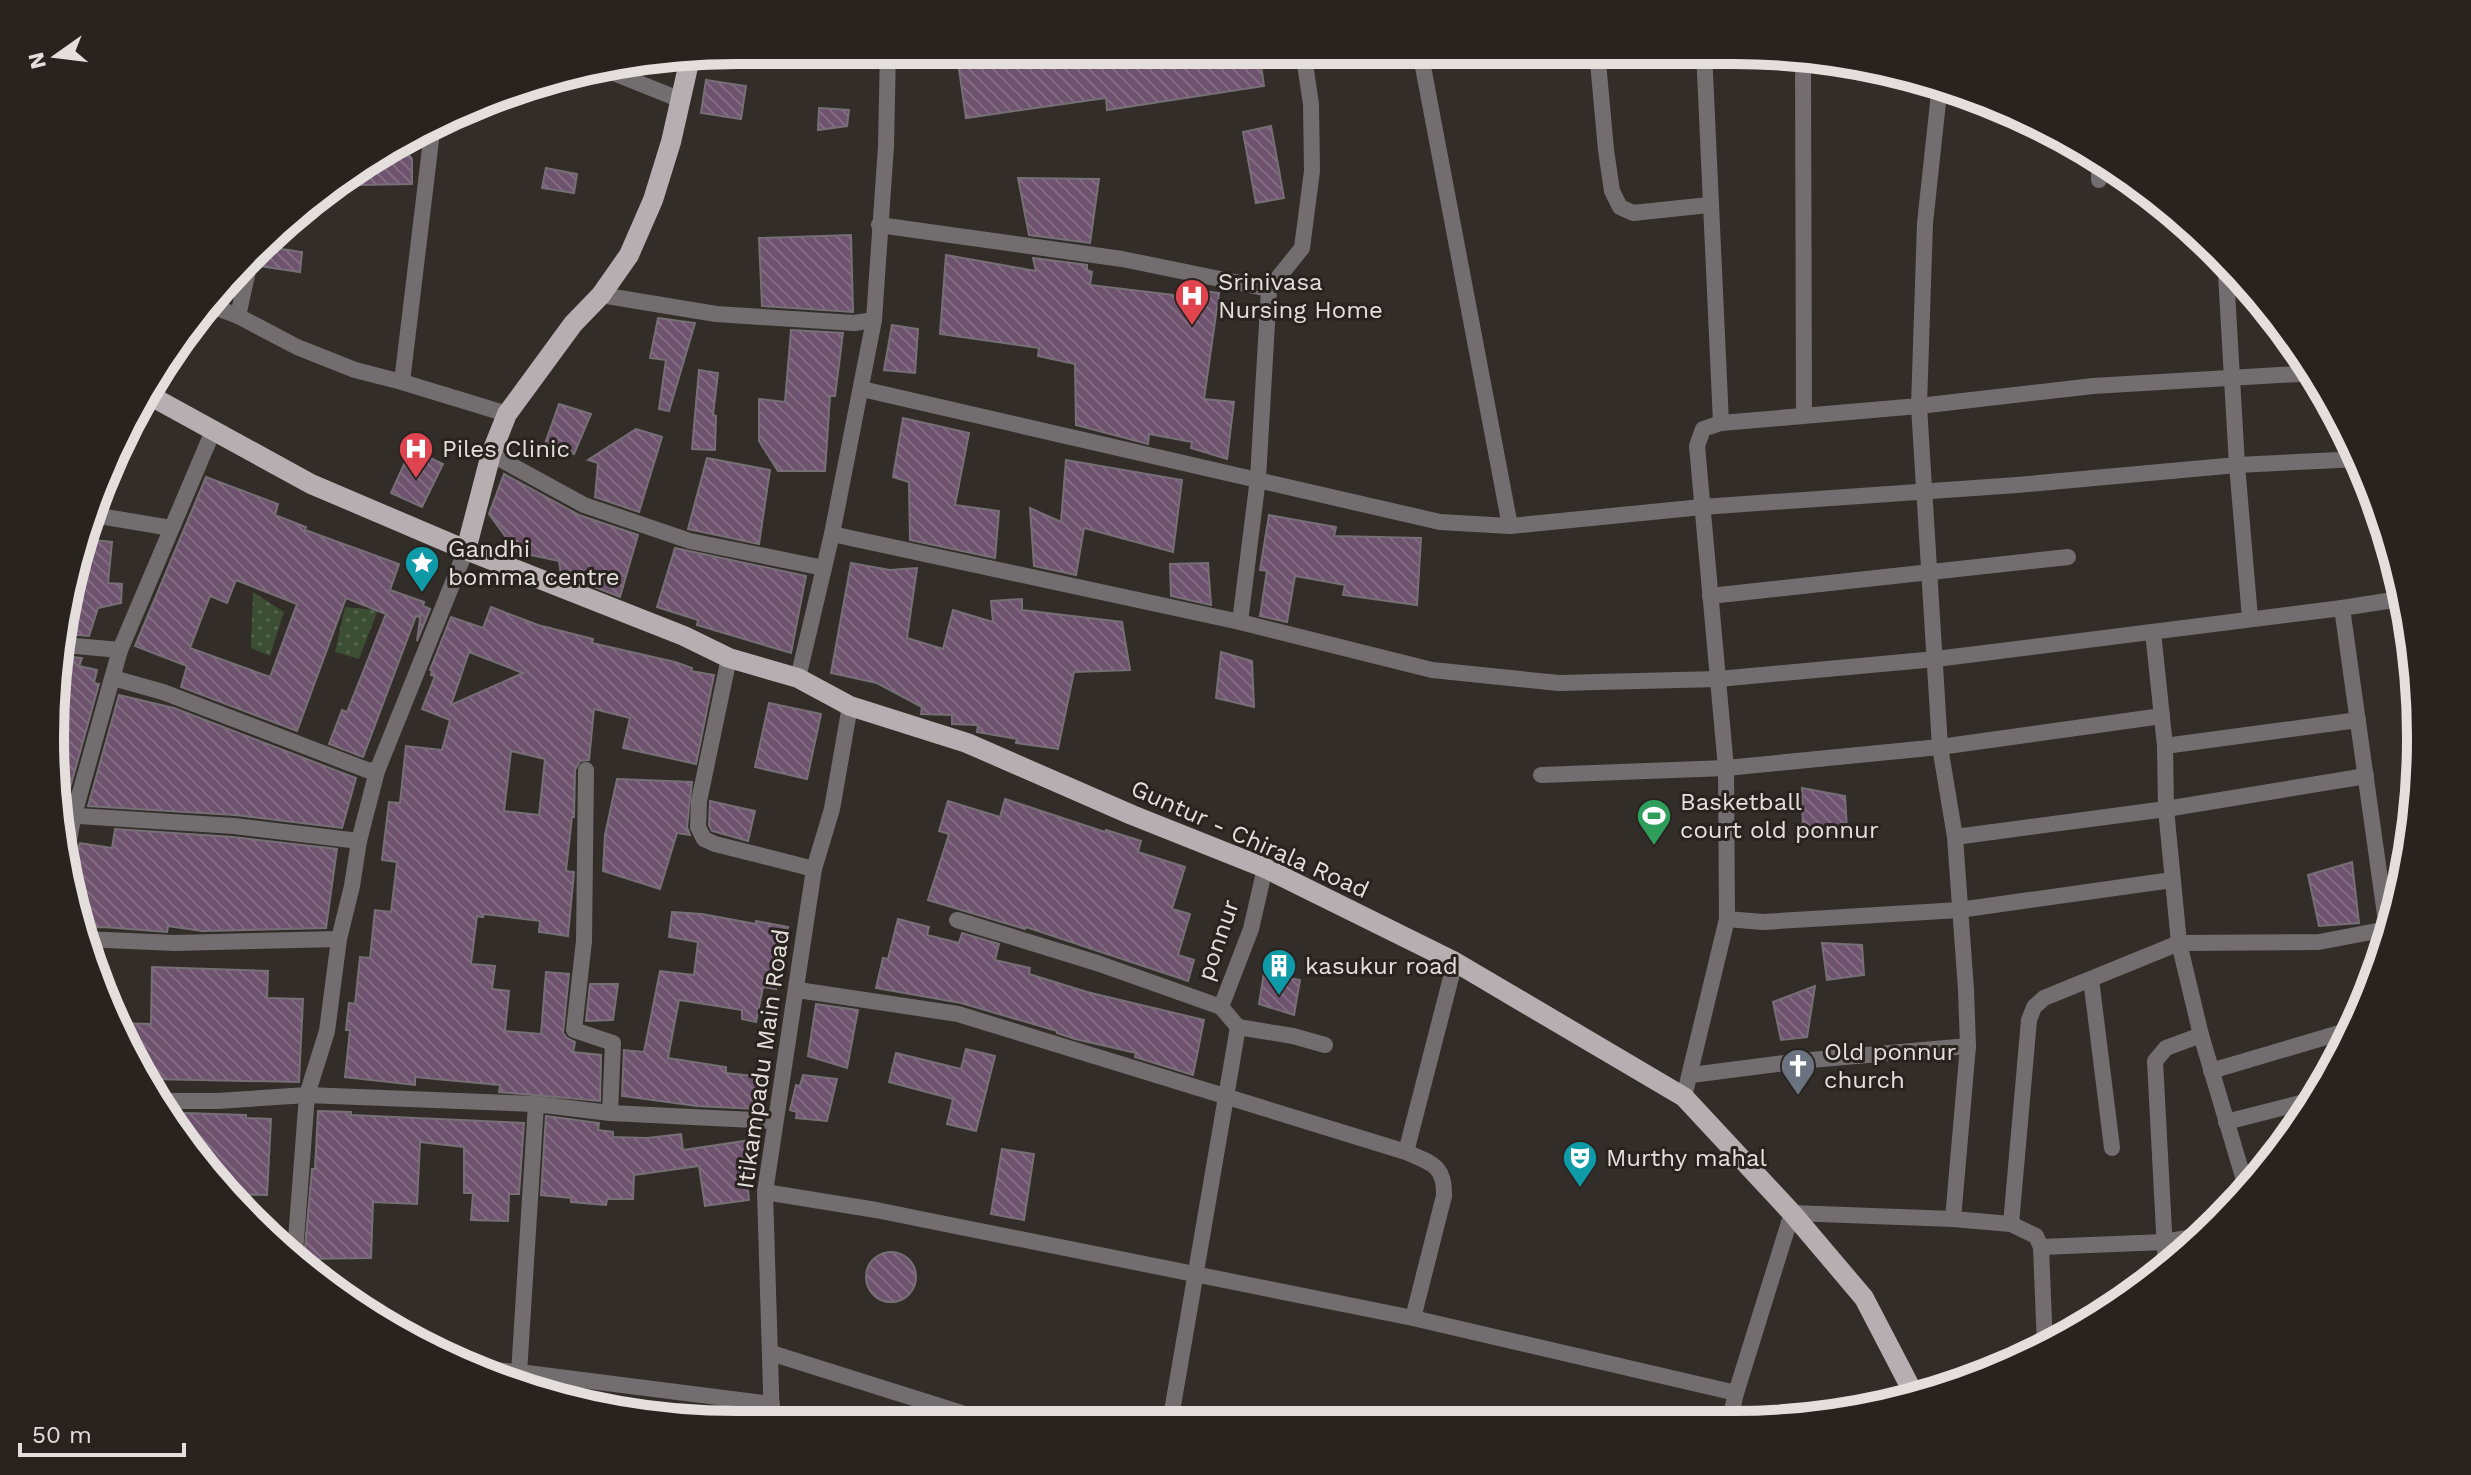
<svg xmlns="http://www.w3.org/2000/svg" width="2471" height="1475" font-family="'Work Sans',sans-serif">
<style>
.garden{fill:url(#garden-dots)}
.building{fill:url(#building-back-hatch);stroke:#767076;stroke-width:2;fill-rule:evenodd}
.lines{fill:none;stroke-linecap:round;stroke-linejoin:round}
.minor{stroke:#726e6f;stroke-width:16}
.tertiary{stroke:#726e6f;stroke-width:16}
.primary{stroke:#b6aeb0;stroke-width:20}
.labels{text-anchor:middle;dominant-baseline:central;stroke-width:6;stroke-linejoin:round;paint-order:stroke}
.poi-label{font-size:24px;fill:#e4dfdd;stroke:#292320;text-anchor:start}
.street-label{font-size:24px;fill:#e4dfdd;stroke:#292320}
.rim{fill:none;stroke:#e4dfdd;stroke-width:10}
</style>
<defs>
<pattern id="garden-dots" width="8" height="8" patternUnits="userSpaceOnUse" patternTransform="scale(2)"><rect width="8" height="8" fill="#3b4d32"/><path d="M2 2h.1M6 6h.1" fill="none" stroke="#57664f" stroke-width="1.8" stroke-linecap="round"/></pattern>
<pattern id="building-back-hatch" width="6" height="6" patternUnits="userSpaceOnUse" patternTransform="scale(2)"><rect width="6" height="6" fill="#6e536e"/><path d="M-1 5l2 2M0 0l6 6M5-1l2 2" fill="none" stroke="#836b82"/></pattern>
</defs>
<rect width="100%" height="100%" fill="#332d29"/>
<g class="garden">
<polygon points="253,592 284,612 270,656 251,648"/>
<polygon points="345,607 378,610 359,659 335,652"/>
</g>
<g class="building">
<polygon points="813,50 869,50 867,68 812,61"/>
<polygon points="1041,50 1259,51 1264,86 1107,110 1106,98 966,118 958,62"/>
<polygon points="706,80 746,86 741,119 701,113"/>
<polygon points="819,108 849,110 847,126 818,130"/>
<polygon points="1271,126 1284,198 1256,203 1243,132"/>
<polygon points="404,147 412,159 412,184 358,185 358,171"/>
<polygon points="546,168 577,174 574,193 542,188"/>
<polygon points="1018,178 1099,179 1090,243 1029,235"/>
<polygon points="851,235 853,312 762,306 759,238"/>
<polygon points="268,247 302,252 300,272 260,266 257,258"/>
<polygon points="946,255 1036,271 1033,258 1087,265 1087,270 1092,272 1090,285 1182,296 1184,288 1219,293 1204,399 1234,402 1227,459 1191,448 1192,442 1149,434 1148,444 1076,425 1075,364 1038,356 1039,348 940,334"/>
<polygon points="658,318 695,323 669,411 659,409 666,360 650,358"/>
<polygon points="892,325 918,329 915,373 884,370"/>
<polygon points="791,330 843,333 835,396 830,396 825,471 778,471 759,441 759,399 785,402"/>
<polygon points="699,370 718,373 713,415 716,416 715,450 692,449"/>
<polygon points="559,404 591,414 574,454 545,444"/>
<polygon points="903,418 969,433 955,505 999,511 995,558 910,540 909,482 893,477"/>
<polygon points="636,429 662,437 639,512 595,497 598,463 588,460"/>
<polygon points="411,449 443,464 422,507 391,493"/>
<polygon points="707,458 770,470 759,544 688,529"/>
<polygon points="1066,460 1182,480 1173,552 1084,528 1076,575 1034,566 1030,508 1061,522"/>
<polygon points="504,474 579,515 638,535 620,597 561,574 559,561 517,552 489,514"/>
<path d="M206 477 278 504 275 515 306 527 305 530 399 564 390 590 424 602 423 606 430 609 417 641 421 612 419 617 416 616 363 757 329 744 342 710 347 712 386 614 346 598 297 731 181 687 187 666 135 646ZM236 580 297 604 270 677 190 648 210 596 227 603Z"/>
<polygon points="1269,515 1336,527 1334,536 1421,538 1417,605 1343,595 1345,585 1295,576 1287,622 1260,616 1267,571 1260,570"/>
<polygon points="83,539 112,542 108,583 122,584 121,603 98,608 89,636 67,634"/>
<polygon points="675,548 806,576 791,653 697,625 698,620 657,607"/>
<polygon points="851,563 890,570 917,568 907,638 943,649 953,610 993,622 991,601 1022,599 1022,610 1122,622 1130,670 1074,672 1058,749 1016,743 1017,739 977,732 978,725 952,724 952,715 921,714 922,707 877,683 831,673"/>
<polygon points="1208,563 1211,605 1171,596 1170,564"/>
<path d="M491 607 538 625 593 639 592 643 675 662 692 668 691 671 714 675 696 764 623 748 630 718 594 709 589 760 580 761 575 770 574 817H572L566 871 574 872 568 936 539 932 540 921 484 914 483 917 477 916 471 964 495 966 492 989 509 991 505 1031 541 1034 546 972 569 974 563 1033 567 1038 575 1042 573 1052 601 1055 600 1101 499 1092 500 1085 446 1080 415 1077V1085L345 1077 350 1030H346L349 1003 355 1004 360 957 370 958 375 910 391 912 397 862 382 860 389 802 400 803 406 746 442 750 450 720 422 709 435 676 431 675 432 671 430 670 451 617 483 628ZM469 652 523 673 451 705ZM511 751 545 759 539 815 504 811Z"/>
<polygon points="1221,652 1252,661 1254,707 1216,698"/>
<polygon points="63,656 82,658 79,666 97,670 94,683 99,684 70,788 58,787 56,748 54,748 55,734 50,735"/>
<polygon points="119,695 174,708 356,778 342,828 235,815 88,806"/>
<polygon points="769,703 821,714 807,779 755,767"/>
<polygon points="617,779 692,782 687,827 690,835 677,833 660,889 603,871 605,835"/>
<polygon points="1802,788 1845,796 1847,830 1803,838"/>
<polygon points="1005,799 1105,832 1106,830 1141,841 1138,852 1185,867 1172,909 1190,914 1178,955 1194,960 1188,981 1026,927 1025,929 928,900 949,834 939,831 948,801 1000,817"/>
<polygon points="710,801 755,811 748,841 712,831 709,825"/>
<polygon points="115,829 233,837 337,849 326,928 202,931 168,926 167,932 103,927 81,928 70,857 77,852 80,843 112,848"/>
<polygon points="2352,862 2359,923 2319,926 2308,875"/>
<polygon points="672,912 702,914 756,924 756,921 788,927 776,989 763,987 756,1022 742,1019 742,1010 679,1000 668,1058 726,1067 726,1073 761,1077 757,1109 697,1106 622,1096 624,1050 644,1052 660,971 694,975 698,942 669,937"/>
<polygon points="898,919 929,927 927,935 959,943 962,933 999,944 995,960 1030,968 1029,974 1087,992 1204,1020 1193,1075 1135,1057 1136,1053 1075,1039 1057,1033 1057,1031 961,1003 876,988 883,958 888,959"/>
<polygon points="1822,943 1862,945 1864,975 1827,980"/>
<polygon points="85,950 103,951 101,986 86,958"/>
<polygon points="152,967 268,971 267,998 303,999 299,1082 151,1079 121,1023 151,1024"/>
<polygon points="1264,973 1300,980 1294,1015 1259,1004"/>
<polygon points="590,984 618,984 613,1020 586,1021"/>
<polygon points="1815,986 1807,1037 1781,1040 1773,1002"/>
<polygon points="816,1004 858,1010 847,1068 808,1056"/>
<polygon points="966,1049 995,1056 976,1131 947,1124 953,1099 889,1082 896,1053 961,1069"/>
<polygon points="803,1075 837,1079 827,1121 796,1118 797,1112 790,1110 796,1085 800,1086"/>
<polygon points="318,1111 351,1112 351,1115 524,1123 519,1194 509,1194 508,1221 471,1220 473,1193 464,1193 464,1147 420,1142 417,1204 373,1202 371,1258 304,1259 312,1169 315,1169"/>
<polygon points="185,1113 246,1115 246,1118 271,1119 267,1195 232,1194 192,1156 174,1121 184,1122"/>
<polygon points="546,1116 599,1123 598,1130 613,1132 613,1137 647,1138 681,1134 683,1150 751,1140 753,1154 750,1181 747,1181 749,1200 705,1206 699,1166 634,1175 633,1199 607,1199 606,1205 571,1202 571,1198 541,1195"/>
<polygon points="1002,1149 1034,1154 1024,1220 991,1214"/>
<circle cx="891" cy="1277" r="25"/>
</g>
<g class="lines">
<g class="minor">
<polyline points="1420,51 1510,526"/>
<polyline points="1597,51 1606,150 1612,191 1620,207 1633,213 1709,205"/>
<polyline points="1704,51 1721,423"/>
<polyline points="1803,56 1804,414"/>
<polyline points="609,71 681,100"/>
<polyline points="1940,84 1925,223 1919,406 1940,747 1955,837 1966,990 1968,1046 1953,1219"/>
<polyline points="2099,180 2099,158"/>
<polyline points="879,225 1122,259 1269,289"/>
<polyline points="2226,274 2237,465 2250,618"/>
<polyline points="601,295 716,314 854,323 874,320"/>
<polyline points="212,306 238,316 297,347 355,370 402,382 507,414"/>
<polyline points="238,316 249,266"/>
<polyline points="402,382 432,132"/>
<polyline points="862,389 1440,522 1510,526 1702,507 2017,485 2237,465 2360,459"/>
<polyline points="491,454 584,505 690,541 824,568"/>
<polyline points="88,514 171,528"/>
<polyline points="832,534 1240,622 1432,670 1559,683 1718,679 1936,659 2342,608 2406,598"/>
<polyline points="1710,596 2068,557"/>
<polyline points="2342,608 2388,936"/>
<polyline points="1240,622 1258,478 1269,289 1302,248 1312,171 1311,104 1303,51"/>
<polyline points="2153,632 2165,746 2166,809 2179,943 2201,1035 2246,1187"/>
<polyline points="65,645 120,650"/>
<polyline points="729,658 699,801 698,827 704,839 715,844 814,869"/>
<polyline points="113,678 163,692 367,770 377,771"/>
<polyline points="798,678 832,534 874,320 886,146 888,50"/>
<polyline points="2165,746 2358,720"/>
<polyline points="586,770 584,941 574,1030 613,1043 610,1113"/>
<polyline points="1541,775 1726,768 1940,747 2162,716"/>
<polyline points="63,815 234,826 359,841"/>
<polyline points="1955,837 2166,809 2366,776"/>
<polyline points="68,846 73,818 120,650 213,431"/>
<polyline points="1265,868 1251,929 1221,1007 1238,1027 1293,1036 1325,1045"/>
<polyline points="1727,919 1763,922 1959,910 2172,880"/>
<polyline points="957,920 1097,963 1221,1007"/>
<polyline points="83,939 175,943 339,939"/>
<polyline points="2091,979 2112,1148"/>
<path d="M798 990 958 1014 1406 1152C1431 1163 1445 1165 1444 1196L1413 1318"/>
<polyline points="2211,1071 2353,1029"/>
<polyline points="1691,1075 1800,1061 1968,1046"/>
<polyline points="1684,1097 1727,919 1726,768 1697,446 1703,429 1721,423 1919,406 2093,386 2315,373"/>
<polyline points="162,1101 217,1101 307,1095 536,1104 610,1113 774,1121"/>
<polyline points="2226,1122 2316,1099"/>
<polyline points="1406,1152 1455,962"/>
<polyline points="765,1192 876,1210 1413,1318 1736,1393"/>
<polyline points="2011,1224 2029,1020 2034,1007 2044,998 2179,943 2319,942 2387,929"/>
<polyline points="2041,1247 2164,1242 2204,1235"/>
<polyline points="295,1253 307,1095 327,1031 339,939 352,886 359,841 377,771 466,550"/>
<polyline points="2166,1269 2155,1061 2166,1048 2201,1035"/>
<polyline points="771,1353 993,1423"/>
<polyline points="477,1369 519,1372 772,1404"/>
<polyline points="518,1389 536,1104"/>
<polyline points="1170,1423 1238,1027"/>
<polyline points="1729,1423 1736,1393 1792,1213 1953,1219 2011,1224 2036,1236 2041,1247 2045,1347"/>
</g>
<polyline class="tertiary" points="772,1423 765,1192 814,869 832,809 850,706"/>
<g class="primary">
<polyline points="147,394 311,484 466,550 684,636 729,658 798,678 850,706 967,743 1132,815 1265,868 1455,962 1684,1097 1792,1213 1864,1298 1915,1396"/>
<polyline points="466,550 491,454 507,414 573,324 601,295 629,255 653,200 671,142 690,58"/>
</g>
</g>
<defs>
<symbol id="hospital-pin" viewBox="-11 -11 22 30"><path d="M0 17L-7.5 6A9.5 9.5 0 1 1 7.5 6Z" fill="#e0444e" stroke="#292320"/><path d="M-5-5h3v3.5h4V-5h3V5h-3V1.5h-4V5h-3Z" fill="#fff"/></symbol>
<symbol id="sight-pin" viewBox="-11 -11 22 30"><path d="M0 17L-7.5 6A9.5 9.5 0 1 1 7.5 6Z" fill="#0f9aa8" stroke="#292320"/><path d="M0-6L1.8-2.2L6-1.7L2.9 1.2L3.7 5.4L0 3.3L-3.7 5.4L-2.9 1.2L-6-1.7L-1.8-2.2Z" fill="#fff"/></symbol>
<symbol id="stadium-pin" viewBox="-11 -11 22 30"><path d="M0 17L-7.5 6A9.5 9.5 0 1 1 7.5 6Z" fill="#2e9e5b" stroke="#292320"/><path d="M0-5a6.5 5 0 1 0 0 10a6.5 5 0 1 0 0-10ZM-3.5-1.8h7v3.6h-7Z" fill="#fff"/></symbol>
<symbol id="building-pin" viewBox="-11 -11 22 30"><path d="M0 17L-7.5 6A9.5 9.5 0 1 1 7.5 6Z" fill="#0f9aa8" stroke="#292320"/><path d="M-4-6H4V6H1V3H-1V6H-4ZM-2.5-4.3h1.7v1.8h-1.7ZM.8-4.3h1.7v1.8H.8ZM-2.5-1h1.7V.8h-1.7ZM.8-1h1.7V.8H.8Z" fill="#fff"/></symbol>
<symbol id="church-pin" viewBox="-11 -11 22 30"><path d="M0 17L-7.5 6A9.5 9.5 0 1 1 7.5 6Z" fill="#6b7280" stroke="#292320"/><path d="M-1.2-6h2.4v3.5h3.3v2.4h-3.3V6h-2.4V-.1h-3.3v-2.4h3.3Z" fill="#fff"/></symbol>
<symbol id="theatre-pin" viewBox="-11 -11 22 30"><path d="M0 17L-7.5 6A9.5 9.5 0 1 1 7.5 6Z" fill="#0f9aa8" stroke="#292320"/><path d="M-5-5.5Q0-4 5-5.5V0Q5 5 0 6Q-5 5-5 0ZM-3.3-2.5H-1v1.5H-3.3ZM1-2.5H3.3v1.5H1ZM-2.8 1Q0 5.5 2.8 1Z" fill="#fff"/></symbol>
</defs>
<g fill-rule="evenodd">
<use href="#hospital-pin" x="1172" y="276" width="40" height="54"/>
<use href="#hospital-pin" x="396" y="429" width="40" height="54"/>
<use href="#sight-pin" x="402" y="543" width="40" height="54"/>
<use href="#stadium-pin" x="1634" y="796" width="40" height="54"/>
<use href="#building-pin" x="1259" y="946" width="40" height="54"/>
<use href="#church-pin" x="1778" y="1046" width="40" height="54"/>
<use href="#theatre-pin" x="1560" y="1138" width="40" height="54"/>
</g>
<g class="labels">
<g class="poi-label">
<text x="1218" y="282">Srinivasa<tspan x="1218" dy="28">Nursing Home</tspan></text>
<text x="442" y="449">Piles Clinic</text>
<text x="448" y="549">Gandhi<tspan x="448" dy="28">bomma centre</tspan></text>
<text x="1680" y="802">Basketball<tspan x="1680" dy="28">court old ponnur</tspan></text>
<text x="1305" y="966">kasukur road</text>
<text x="1824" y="1052">Old ponnur<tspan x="1824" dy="28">church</tspan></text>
<text x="1606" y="1158">Murthy mahal</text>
</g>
<g class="street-label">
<text transform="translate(1250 839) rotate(24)">Guntur - Chirala Road</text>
<text transform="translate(1218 940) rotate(-71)">ponnur</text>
<text transform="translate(763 1059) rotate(-82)">Itikampadu Main Road</text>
</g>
</g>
<path d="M0 0H2471V1475H0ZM737 64H1734A673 673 0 0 1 2407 737V738A673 673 0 0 1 1734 1411H737A673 673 0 0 1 64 738V737A673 673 0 0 1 737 64Z" fill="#292320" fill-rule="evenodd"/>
<path class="rim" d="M737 64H1734A673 673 0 0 1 2407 737V738A673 673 0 0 1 1734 1411H737A673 673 0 0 1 64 738V737A673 673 0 0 1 737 64Z"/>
<g transform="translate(56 56) rotate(256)" stroke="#292320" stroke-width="6" paint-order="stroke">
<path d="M0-6L14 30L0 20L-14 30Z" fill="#e4dfdd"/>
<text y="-12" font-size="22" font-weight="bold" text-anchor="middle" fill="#e4dfdd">N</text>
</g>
<path d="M20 1443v12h164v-12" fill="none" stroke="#e4dfdd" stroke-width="4"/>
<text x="32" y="1443" font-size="24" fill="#e4dfdd" stroke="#292320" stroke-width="6" paint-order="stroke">50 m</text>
</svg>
